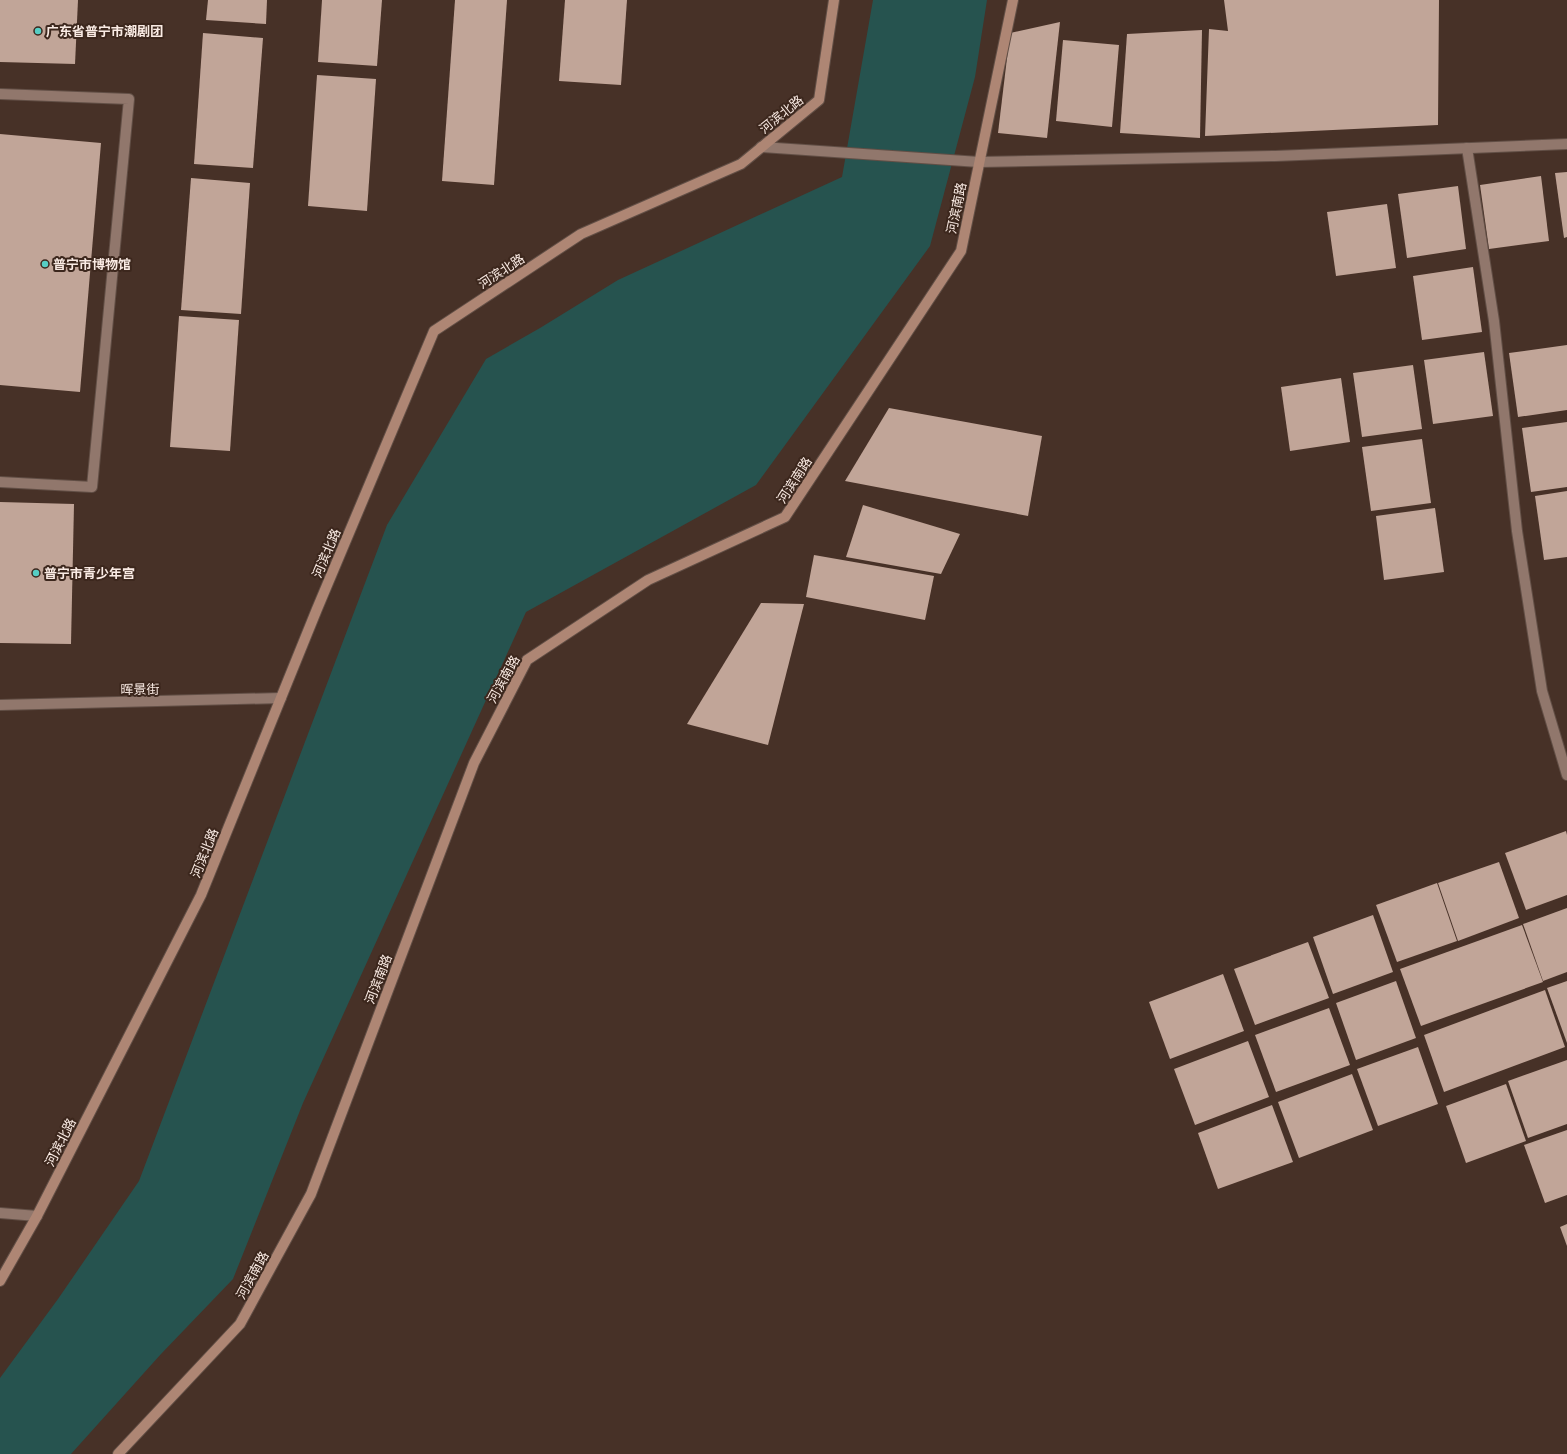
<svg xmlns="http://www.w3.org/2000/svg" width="1567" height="1454" font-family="'Golos Text','Noto Sans SC',sans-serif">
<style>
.water{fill:#26534f}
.building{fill:#c1a598}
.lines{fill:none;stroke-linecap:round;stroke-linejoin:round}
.lane-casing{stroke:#624f46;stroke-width:12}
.street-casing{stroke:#624f46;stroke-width:12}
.secondary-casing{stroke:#624f46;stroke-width:12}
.lane{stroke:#91776c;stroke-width:10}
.street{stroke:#91776c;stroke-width:10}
.secondary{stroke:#ae8674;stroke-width:10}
.poi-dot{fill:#56cec4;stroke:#3c271d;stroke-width:1.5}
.labels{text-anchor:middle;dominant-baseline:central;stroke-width:4;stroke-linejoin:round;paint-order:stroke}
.poi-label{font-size:13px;font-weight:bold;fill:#faebe4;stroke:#3c271d;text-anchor:start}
.street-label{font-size:13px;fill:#faebe4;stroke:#3c271d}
</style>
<rect width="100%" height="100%" fill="#473127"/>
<polygon class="water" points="873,0 987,0 975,77 930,246 756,485 526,612 303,1103 233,1279 161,1354 71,1454 0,1454 0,1378 58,1299 139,1181 387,525 486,359 540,328 618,280 842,177"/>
<g class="building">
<polygon points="0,0 78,0 75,64 0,62"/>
<polygon points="208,0 267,0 266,24 206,20"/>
<polygon points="322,0 382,0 377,66 318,62"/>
<polygon points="455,0 507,0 494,185 442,181"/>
<polygon points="565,0 627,0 621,85 559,81"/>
<polygon points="1224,0 1439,0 1438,125 1205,136 1209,29 1228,31"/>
<polygon points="1060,22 1047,138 998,133 1010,33"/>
<polygon points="1202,30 1200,138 1120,133 1127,34"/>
<polygon points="203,33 263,38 253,168 194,164"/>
<polygon points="1063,40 1119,45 1112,127 1056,121"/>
<polygon points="317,75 376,79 367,211 308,206"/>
<polygon points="0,134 101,143 80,392 0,385"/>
<polygon points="1567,172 1567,237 1564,238 1555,173"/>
<polygon points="1541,176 1549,241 1489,249 1480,185"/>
<polygon points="191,178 250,183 241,314 181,310"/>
<polygon points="1458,186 1466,249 1407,258 1398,194"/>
<polygon points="1387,204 1396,268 1336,276 1327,212"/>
<polygon points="1473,267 1482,332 1422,340 1413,276"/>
<polygon points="179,316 239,320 230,451 170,447"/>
<polygon points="1567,345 1567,410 1518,417 1509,353"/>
<polygon points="1484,352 1493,416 1433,424 1424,360"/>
<polygon points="1413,365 1422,429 1362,437 1353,373"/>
<polygon points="1341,378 1350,442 1290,451 1281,387"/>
<polygon points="889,408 1042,436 1028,516 845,481"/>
<polygon points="1567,422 1567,487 1531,492 1522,428"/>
<polygon points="1422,439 1431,503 1371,511 1362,447"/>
<polygon points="1567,491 1567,557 1544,560 1535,496"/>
<polygon points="0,502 74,504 71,644 0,643"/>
<polygon points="863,505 960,534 941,574 846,557"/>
<polygon points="1435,508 1444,572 1384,580 1376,516"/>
<polygon points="814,555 934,576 925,620 806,597"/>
<polygon points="761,603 804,604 768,745 687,724"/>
<polygon points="1566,831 1567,835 1567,895 1526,910 1505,853"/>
<polygon points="1499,862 1519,918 1458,941 1438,883"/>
<polygon points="1437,883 1457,941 1397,962 1376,905"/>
<polygon points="1567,908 1567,972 1543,981 1523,924"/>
<polygon points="1373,915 1393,972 1333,994 1313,937"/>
<polygon points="1522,925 1543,982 1421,1026 1400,969"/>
<polygon points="1308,942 1329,998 1255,1025 1234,969"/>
<polygon points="1223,974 1244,1031 1170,1059 1149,1002"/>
<polygon points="1396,981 1416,1038 1356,1060 1336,1003"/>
<polygon points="1567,981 1567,1043 1547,988"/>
<polygon points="1545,990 1565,1047 1444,1092 1424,1035"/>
<polygon points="1329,1008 1350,1065 1276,1092 1255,1035"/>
<polygon points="1248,1041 1269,1097 1195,1125 1174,1069"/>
<polygon points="1418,1047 1438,1104 1378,1126 1357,1069"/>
<polygon points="1567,1060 1567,1124 1528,1138 1508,1081"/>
<polygon points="1352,1074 1373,1130 1299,1158 1278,1102"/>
<polygon points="1506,1084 1526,1141 1466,1163 1446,1106"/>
<polygon points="1272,1105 1293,1162 1218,1189 1198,1133"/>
<polygon points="1567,1130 1567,1195 1545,1203 1524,1145"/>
<polygon points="1567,1224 1567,1246 1560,1227"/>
</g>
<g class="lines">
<defs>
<g id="lane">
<polyline points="0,94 129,99 92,487 0,482"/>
<polyline points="0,1213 37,1216"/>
</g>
<g id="street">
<polyline points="761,147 979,162 1275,156 1567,144"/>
<polyline points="1467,148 1494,321 1517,531 1542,691 1567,775"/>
<polyline points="0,705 281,698"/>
</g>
<g id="secondary">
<polyline points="0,1281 37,1216 201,895 317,609 434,331 581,234 741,164 819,100 834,0"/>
<polyline points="118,1454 240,1324 311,1194 474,763 527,660 648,580 785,517 961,251 1013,0"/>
</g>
</defs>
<use href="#lane" class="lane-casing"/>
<use href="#street" class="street-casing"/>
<use href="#secondary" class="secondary-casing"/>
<use href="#lane" class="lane"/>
<use href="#street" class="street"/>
<use href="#secondary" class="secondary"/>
</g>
<g class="poi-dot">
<circle cx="38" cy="31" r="4"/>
<circle cx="45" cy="264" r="4"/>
<circle cx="36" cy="573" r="4"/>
</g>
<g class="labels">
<g class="poi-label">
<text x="46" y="31">广东省普宁市潮剧团</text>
<text x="53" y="264">普宁市博物馆</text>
<text x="44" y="573">普宁市青少年宫</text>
</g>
<g class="street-label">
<text transform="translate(781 114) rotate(-39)">河滨北路</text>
<text transform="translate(956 208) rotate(-78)">河滨南路</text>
<text transform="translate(501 271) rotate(-33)">河滨北路</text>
<text transform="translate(794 480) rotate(-57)">河滨南路</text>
<text transform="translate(326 553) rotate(-67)">河滨北路</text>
<text transform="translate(503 679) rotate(-61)">河滨南路</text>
<text transform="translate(140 689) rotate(-1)">晖景街</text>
<text transform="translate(204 853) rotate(-68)">河滨北路</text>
<text transform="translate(378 979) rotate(-69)">河滨南路</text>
<text transform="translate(60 1142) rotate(-63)">河滨北路</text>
<text transform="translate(252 1275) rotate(-61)">河滨南路</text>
</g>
</g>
</svg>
